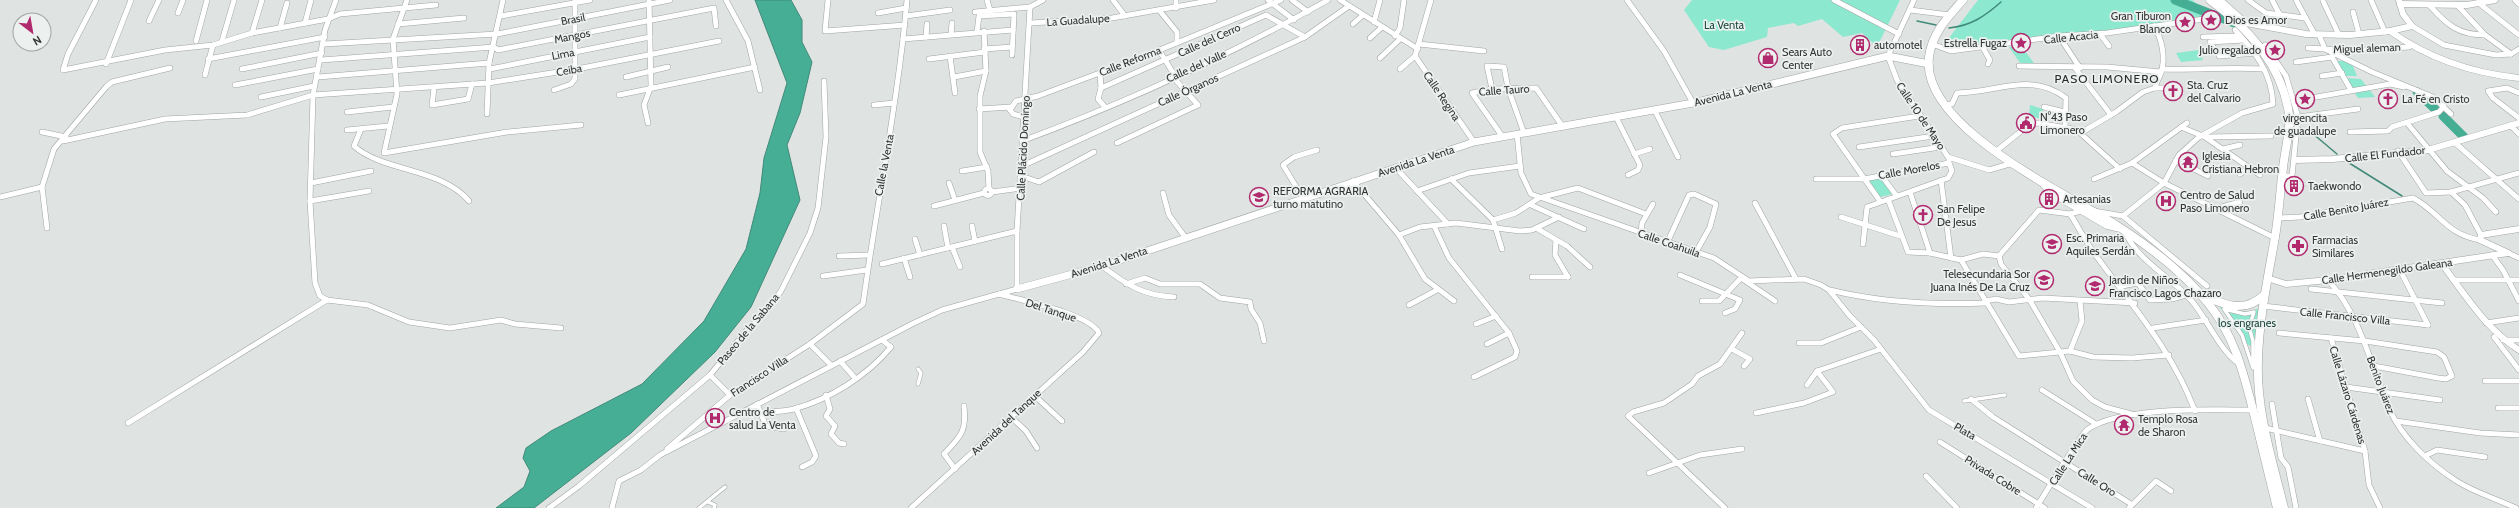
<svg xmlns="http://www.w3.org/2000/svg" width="2519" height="508" font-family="Cabin,sans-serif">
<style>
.green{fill:#8ce8cf}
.water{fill:#47ae96;stroke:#418a79}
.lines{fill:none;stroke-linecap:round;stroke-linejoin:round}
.stream{stroke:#418a79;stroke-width:1.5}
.river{stroke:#47ae96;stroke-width:9}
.pedestrian-casing{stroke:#a0a4a3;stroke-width:4.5}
.minor-casing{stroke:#a0a4a3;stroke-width:6}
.tertiary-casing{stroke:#a0a4a3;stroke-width:7}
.secondary-casing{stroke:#a0a4a3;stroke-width:8}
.trunk-casing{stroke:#a0a4a3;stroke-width:9}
.pedestrian{stroke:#fff;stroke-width:3.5}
.minor{stroke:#fff;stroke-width:5}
.tertiary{stroke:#fff;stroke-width:6}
.secondary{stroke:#fff;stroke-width:7}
.trunk{stroke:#fff;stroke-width:8}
.labels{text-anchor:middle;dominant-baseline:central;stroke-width:3.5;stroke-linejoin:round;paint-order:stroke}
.poi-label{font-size:11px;fill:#333534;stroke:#ecf0ef;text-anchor:start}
.street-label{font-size:11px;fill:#333534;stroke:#ecf0ef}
.park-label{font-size:11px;fill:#1a473c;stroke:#ecf0ef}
.neighbourhood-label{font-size:12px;letter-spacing:1px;fill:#292c2b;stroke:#ecf0ef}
</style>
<rect width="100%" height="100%" fill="#dfe3e2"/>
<g class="green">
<polygon points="1692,0 1900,0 1877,47 1862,33 1843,37 1822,19 1798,26 1794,23 1768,28 1767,37 1724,50 1709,47 1684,10"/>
<polygon points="1978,0 2192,0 2214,17 1949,50 1942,47"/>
<polygon points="2021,46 2034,63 2020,63 2009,47"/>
<polygon points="2199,50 2203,60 2181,62 2176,53"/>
<polygon points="2336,61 2351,61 2357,76 2345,76"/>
<polygon points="2345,78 2361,79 2375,97 2358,98"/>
<polygon points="2030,105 2043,109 2042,119 2029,116"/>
<polygon points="1880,177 1893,194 1880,197 1868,179"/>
<path d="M2219 306 2246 312 2261 308 2255 343 2250 346C2242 341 2226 315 2219 306Z"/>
</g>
<polygon class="water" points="755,0 791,0 802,20 802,42 812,62 800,113 787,145 800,200 751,307 715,352 631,433 534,508 496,508 524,487 530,471 523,458 526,448 551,431 642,384 704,321 746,249 760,193 764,158 787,83"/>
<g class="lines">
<g class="stream">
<polyline points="1917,21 1936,25"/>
<path d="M1949 28C1971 26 1985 16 2001 2"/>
<polyline points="2300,128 2312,133 2337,154"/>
<polyline points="2346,161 2402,196"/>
</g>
<g class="river">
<polyline points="2175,0 2237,24"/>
<polyline points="2417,92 2436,110"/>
<polyline points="2443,116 2464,137"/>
</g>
<defs>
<g id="pedestrian">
<polygon points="2224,309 2245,314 2254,312 2251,321 2255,327 2249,327 2253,341 2253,368 2242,335"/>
<polyline points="918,369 921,373 918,384"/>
<polyline points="1964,401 2005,395"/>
<polyline points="708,502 715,505 714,508"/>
<polyline points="699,508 725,487"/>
</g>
<g id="minor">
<polyline points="96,0 68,54 63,70 165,50 213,45 252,33 328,19 340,14 436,5"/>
<polyline points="336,0 325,30 313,95 310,201 315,283 320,296 327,300 368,305 409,322 450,328 501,320 515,324 561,328"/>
<polyline points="407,0 393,39 397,94 384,153 507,132 581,125"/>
<polyline points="726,0 748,41 760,90"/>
<polyline points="828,0 825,31 905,25"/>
<polyline points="987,0 990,10"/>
<polyline points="1113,0 1125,16"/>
<polyline points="1176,0 1176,8"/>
<polyline points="1268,0 1294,20"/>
<polyline points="1292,0 1308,12"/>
<polyline points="1340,0 1418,49"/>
<polyline points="1627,0 1664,51 1693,103"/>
<polyline points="1834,0 1899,34"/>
<polyline points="1914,0 1888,56 1897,80 1948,157 1989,170 2013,163"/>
<polyline points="2248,0 2266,13 2305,18"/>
<polyline points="2272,0 2280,15"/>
<polyline points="2296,0 2315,35"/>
<polyline points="2371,0 2385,32"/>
<polyline points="2515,0 2519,4"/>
<polyline points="2323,1 2339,35"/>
<polyline points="2480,4 2519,35"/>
<path d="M2430 6C2447 25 2459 35 2485 35"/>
<polyline points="2458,6 2485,35 2511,54"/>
<polyline points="1159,10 1177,32 1177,43"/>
<polyline points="1910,10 1950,15"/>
<polyline points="975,12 1030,7 1043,0"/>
<polyline points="2353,12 2359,34"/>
<polyline points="178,13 183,0"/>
<polyline points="878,13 906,8"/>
<polyline points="501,16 590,0"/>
<polyline points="906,16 950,10"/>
<polyline points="149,21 159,0"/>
<polyline points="1374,22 1380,0"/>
<polyline points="305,23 311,0"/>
<polyline points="1031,23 1112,18 1214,0"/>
<polyline points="398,24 464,18"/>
<polyline points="1353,24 1363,15"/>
<path d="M2154 26C2162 39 2166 58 2161 73 2159 78 2156 83 2155 88"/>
<polyline points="2412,26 2444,45 2496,55 2511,54 2519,49"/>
<polyline points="280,28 287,3"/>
<polyline points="984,31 986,71 980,96 980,152 988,171 989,189"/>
<polyline points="977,32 979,16 1014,14 1012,55"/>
<polyline points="252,33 262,0"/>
<polyline points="951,34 952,23"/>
<polyline points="2100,34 2109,46"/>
<polyline points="2319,35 2325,49 2364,50 2409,47"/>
<polyline points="1395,36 1400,28 1404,0"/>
<polyline points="2059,36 2080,68"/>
<polyline points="926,37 927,24"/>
<polyline points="2203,37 2240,36"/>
<polyline points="1370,38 1382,27"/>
<polyline points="903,39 1013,30"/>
<polyline points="196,41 207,0"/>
<polyline points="222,41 234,0"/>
<polyline points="324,44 497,34 670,0"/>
<polyline points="1419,44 1484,51"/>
<polyline points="1932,44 1951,51 2059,36 2107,33 2211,18"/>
<polyline points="2265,45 2286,76 2298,117 2292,176 2283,176"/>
<polyline points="1983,48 1990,60 1988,64"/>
<polyline points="2308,48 2325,49 2372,72 2433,97 2451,114"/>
<polyline points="984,49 1012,47"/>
<polyline points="1159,50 1175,76"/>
<polyline points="2208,50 2215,50 2210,42 2244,40"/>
<polyline points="2333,55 2332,57 2351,90"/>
<polyline points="950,56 955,93"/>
<polyline points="1415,56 1474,142"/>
<polyline points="2219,56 2257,53"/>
<polyline points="1380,58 1400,39"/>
<polyline points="208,59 325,37"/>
<polyline points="929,59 985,52"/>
<polyline points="321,60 494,47 498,50 714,8 716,26"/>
<polyline points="2296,62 2332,57"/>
<polyline points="106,64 131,0"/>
<polyline points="2019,66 2107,67 2161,72"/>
<polyline points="2075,68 2111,115"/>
<polyline points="242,69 322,53"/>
<polyline points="490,69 650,37"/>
<polyline points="1400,69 1415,56 1431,0"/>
<path d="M2162 69C2196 70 2230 67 2264 69"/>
<polyline points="1100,73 1101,88"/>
<polyline points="205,75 213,45"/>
<polyline points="2322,76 2342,73"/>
<polyline points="318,77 489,63"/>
<polyline points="626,77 668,67"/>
<polyline points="954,77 986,71"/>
<polyline points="235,85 318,69"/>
<polyline points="434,88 432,105 468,99 472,84"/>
<polyline points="1101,88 1266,15 1305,37"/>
<polyline points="1101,88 1098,99 1105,107"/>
<polyline points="1492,89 1487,66 1504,67 1508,88 1524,133"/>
<polyline points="554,90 571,84 575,79 575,0"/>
<polyline points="2519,93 2507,88 2488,91 2493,98 2519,118"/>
<polyline points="619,95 755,67"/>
<polyline points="261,97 314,86"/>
<polyline points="2294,101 2390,84 2404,87"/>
<polyline points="874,105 894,103"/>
<path d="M1944 105 1952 104 1957 93C1997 93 2030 71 2066 98L2065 129"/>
<polyline points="2044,107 2065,112"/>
<polyline points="979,109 1011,107"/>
<polyline points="1010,110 1016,101 1038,96 1145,56 1281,0"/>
<polyline points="1010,110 1013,114 1024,117"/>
<polyline points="1655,111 1678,157"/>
<polyline points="347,112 393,107"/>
<polyline points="487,114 489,63 503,0"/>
<polyline points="1616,117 1640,165 1638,170 1628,175"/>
<polyline points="2298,117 2358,109"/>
<polyline points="648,123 644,105 651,86 649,0"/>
<polyline points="2407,123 2447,171 2483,198 2496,212"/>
<polyline points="2510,125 2519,134"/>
<polyline points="2181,127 2205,137 2260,175"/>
<path d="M361 129 354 146C383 172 442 168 469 201"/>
<polyline points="347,130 388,126"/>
<polyline points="2078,131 2120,169"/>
<polyline points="42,132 66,137"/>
<polyline points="2350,132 2388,131 2392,127 2439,112 2444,106"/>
<polyline points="1517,134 1521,173 1531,194 1714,258 1749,281 1804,279 1821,285 1829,290 1849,315 1874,340 1929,410 2092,508"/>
<polyline points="1502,136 1472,93 1492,89 1536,88 1563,127"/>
<polyline points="2206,137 2271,136"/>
<polyline points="63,141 165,119 247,115 313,95 488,83 577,69 719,41"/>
<path d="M1022 141C1127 102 1230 55 1328 0"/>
<polyline points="2454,142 2519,199"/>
<polyline points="1117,143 1198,105 1173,77"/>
<polyline points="1859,147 1934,136"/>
<polyline points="2223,149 2240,145"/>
<polyline points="2398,151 2426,193 2451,192 2519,173"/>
<polyline points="1995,152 2030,124 2038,123 2084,131 2116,112 2143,92 2155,88 2179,88"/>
<polyline points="1634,154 1650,149"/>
<polyline points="1893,154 1941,147"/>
<polyline points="2176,160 2208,176"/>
<polyline points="2132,163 2164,183 2275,238"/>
<polyline points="1022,166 1305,37 1349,6"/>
<polyline points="1395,167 1448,224"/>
<polyline points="962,171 987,167"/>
<polyline points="2240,174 2249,168"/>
<polyline points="1881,175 1896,195"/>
<polyline points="1021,176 1039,182 1094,152"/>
<polyline points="1451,179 1493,220 1502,249"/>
<polyline points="1816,179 1864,179 1949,163 1949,160"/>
<polyline points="2094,179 2132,163 2187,123"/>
<polyline points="1941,180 1951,258"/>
<polyline points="1353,181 1399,235 1425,279 1454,301"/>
<polyline points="311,183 371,171"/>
<polyline points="949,183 955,200"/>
<polyline points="2043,185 2050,193 2106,226 2118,229"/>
<polyline points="42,187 47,228"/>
<circle cx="988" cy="192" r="3.5"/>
<polyline points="1417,191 1469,173 1520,166"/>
<polyline points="992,192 1021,188"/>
<polyline points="1910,192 1930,253"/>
<polyline points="2451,192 2465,205 2481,235"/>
<polyline points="1163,193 1169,215 1185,237"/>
<polyline points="0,197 42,187 54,149 106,87 112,82 170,68"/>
<polyline points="1303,198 1283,165 1294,157 1317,150"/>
<polyline points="1888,199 1908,252 1930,253 1961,260 1983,254 1999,256"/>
<polyline points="310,201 369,191"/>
<polyline points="1880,201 1833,134 1842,128 1919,116"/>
<polyline points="1755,203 1796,279"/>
<polyline points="1531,205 1584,229"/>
<polyline points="934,206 984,193"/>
<polyline points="2218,208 2240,202"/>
<polyline points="2094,211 2123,216 2207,286"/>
<path d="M2070 214C2078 226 2084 239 2092 250 2131 305 2171 348 2195 411"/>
<path d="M2123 216 2164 183 2179 155 2199 137 2242 113 2273 104C2272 74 2255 51 2235 30"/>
<polyline points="1841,217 1900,236"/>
<path d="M2279 218 2300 217 2413 198C2441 213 2445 234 2480 240"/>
<polyline points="1493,220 1516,213 1539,198 1578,188 1646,214"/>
<polyline points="944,226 948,248"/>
<polyline points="972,226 975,241"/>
<polyline points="1434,226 1449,258 1509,333 1517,351 1515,357 1474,377"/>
<polyline points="1536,228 1567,246 1590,267"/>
<path d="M2125 232C2138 261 2171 277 2191 300 2208 320 2218 348 2239 364"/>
<polyline points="1641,234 1642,223 1653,204"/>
<polyline points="1399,235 1420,227 1456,223 1520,231 1532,230 1559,217"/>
<polyline points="915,239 920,255"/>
<polyline points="1556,240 1555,255 1568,277"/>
<polyline points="1667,243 1689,195 1694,194 1716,204 1710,227 1696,252"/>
<polyline points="1863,244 1867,207 1948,178 1952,171 1949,163"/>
<polyline points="952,247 960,267"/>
<polyline points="2508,253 2519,258"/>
<polyline points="2492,255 2503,270 2519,301"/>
<polyline points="839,256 869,255"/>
<polyline points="1999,256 2001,264 2029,299 2060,352 2073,381 2092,400 2105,407 2135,415"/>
<polyline points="1999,256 2039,210 2070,214 2081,211"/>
<polyline points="904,258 910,277"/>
<polyline points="1961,260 2019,356 2070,351 2093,357 2132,358 2169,355"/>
<polyline points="882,264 1017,231"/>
<path d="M1102 266C1125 284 1144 296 1174 297"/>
<polyline points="2400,270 2428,325"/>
<polyline points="1680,275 1740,300 1735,309 1725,313"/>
<polyline points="823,276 867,270"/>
<polyline points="1532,277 1568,277"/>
<path d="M2328 280C2361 316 2370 364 2389 408 2401 437 2429 463 2455 480 2473 492 2497 499 2516 508"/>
<polyline points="2455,280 2519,280"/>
<polyline points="1126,284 1145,278 1160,284 1200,284 1220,298 1250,302 1251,309 1260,323 1264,341"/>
<polyline points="2122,286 2138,283 2150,300 2172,299 2186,295"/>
<polyline points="2311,289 2442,303"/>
<path d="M1830 290C1882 303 1933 305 1986 303"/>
<polyline points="1702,301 1719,301 1741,278 1775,301"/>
<polyline points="1985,301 1996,299 2009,302 2043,298 2135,303"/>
<polyline points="1409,305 1437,290"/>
<polyline points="2263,306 2428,325"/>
<polyline points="2486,323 2519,318"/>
<polyline points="1476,324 1496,316"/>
<polyline points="2153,328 2206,320"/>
<polyline points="2279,333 2365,341 2437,352 2444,357 2452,376 2446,379 2438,378 2374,366"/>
<polyline points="2494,337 2519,370"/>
<polyline points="2331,338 2365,451 2369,485 2380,508"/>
<polyline points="2503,340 2519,340"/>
<polyline points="1799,343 1821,343 1861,327"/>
<polyline points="810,344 831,365"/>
<polyline points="1487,344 1509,333"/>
<polyline points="1732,349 1750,359 1744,366"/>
<polyline points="2070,351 2082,321 2080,301"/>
<polyline points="840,361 855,378"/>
<polyline points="710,375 730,395"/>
<polyline points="2485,381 2519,381"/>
<polyline points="1807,385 1817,371 1881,349"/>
<polyline points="2346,387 2440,400"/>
<polyline points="2042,390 2096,424"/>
<polyline points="826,395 830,409 826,416 835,426 831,434 839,443 844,444"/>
<polyline points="1035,396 1062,421"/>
<polyline points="1971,399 1993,417 2131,504"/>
<polyline points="2308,399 2320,441"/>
<polyline points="757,404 766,426 784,429"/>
<polyline points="2272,404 2281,458 2288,467 2296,508"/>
<polyline points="796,408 816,456 812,462 802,467"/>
<polyline points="2498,408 2519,408"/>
<path d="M760 413C771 411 783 412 794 409 830 399 867 376 891 347L882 340"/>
<polyline points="1756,413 1804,403 1833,392 1817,371"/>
<polyline points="1011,417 1026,431 1037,448"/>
<polyline points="2396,421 2480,433 2519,435"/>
<polyline points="128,423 327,300"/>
<polyline points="2265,428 2365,451"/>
<polyline points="1940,442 2045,508"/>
<path d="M667 449 730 395 810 344 863 304C877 202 898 102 907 0"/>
<polyline points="2425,456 2437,450 2485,457"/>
<path d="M955 469 944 454C961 436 967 431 964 406"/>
<polyline points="1649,473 1700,455 1742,449"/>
<polyline points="1926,476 1957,508"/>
<polyline points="549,508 579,486 710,375 747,330 764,314 781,291 810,233 818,208 826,137 824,81"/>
<polyline points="612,508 619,481 641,470 660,455 914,323 942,310 1017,289 1017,231 1030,7"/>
<path d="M911 508 1083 352 1099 333C1090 314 1020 300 999 294"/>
<polyline points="1725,508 1628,416 1633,412 1664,403 1692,384 1698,376 1720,364 1742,333"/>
<path d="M2036 508C2045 494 2079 436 2088 429 2122 406 2211 410 2253 410"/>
<polyline points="2129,508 2156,481 2171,491"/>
</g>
<g id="tertiary">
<polyline points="2220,0 2246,23 2306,34 2350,35 2390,31 2412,26 2403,14 2399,0"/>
<polyline points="2400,4 2467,5 2495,0"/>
<path d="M2390 31C2429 59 2472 73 2519 78"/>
<polyline points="2295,160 2333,159 2428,150 2519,123"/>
<polyline points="2508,253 2480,240 2481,235 2519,229"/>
<path d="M2442 264C2465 295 2486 329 2519 350"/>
<polyline points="2267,278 2286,284 2328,280 2508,253"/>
</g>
<polyline id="secondary" points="1017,289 1102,266 1474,142 1693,103 1888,56 1929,64"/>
<g id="trunk">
<path d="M1963 0C1948 17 1932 33 1929 57 1920 127 2066 193 2116 225 2149 246 2183 272 2208 303 2234 335 2243 371 2253 410 2261 443 2269 475 2277 508"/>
<path d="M2210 0C2247 27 2279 61 2288 108 2292 127 2285 148 2283 168 2280 191 2279 214 2275 237 2268 278 2259 318 2258 360 2256 411 2272 459 2284 508"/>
<path d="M2202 295C2225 305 2244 314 2264 295"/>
</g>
</defs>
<use href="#pedestrian" class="pedestrian-casing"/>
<use href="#minor" class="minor-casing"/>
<use href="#tertiary" class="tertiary-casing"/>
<use href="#secondary" class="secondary-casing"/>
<use href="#trunk" class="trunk-casing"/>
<use href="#pedestrian" class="pedestrian"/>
<use href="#minor" class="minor"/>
<use href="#tertiary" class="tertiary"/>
<use href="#secondary" class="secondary"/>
<use href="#trunk" class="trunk"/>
</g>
<defs>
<symbol id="sight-ring" viewBox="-11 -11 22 22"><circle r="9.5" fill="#ecf0ef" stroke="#b12a6e" stroke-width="1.5"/><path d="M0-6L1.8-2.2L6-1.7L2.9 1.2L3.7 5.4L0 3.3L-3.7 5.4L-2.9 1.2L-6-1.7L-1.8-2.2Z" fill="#b12a6e"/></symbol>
<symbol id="building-ring" viewBox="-11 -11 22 22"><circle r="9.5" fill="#ecf0ef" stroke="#b12a6e" stroke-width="1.5"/><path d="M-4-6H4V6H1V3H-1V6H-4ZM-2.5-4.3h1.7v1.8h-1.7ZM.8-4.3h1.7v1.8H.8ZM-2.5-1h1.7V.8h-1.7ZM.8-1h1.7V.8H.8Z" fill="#b12a6e"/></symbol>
<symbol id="shop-ring" viewBox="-11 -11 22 22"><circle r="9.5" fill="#ecf0ef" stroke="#b12a6e" stroke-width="1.5"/><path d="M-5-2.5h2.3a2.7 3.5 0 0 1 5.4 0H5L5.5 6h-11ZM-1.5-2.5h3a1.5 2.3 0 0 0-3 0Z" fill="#b12a6e"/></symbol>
<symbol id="church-ring" viewBox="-11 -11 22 22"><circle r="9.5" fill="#ecf0ef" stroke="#b12a6e" stroke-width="1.5"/><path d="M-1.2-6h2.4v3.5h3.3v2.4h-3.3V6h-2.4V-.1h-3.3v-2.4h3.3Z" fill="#b12a6e"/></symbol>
<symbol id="civic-ring" viewBox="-11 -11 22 22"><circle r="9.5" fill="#ecf0ef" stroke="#b12a6e" stroke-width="1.5"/><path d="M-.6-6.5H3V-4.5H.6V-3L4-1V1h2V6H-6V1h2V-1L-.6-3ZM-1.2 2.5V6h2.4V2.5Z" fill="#b12a6e"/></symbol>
<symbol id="temple-ring" viewBox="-11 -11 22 22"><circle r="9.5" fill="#ecf0ef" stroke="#b12a6e" stroke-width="1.5"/><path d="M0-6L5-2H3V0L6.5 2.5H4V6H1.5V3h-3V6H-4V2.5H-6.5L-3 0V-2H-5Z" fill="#b12a6e"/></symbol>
<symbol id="school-ring" viewBox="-11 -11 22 22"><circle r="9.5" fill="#ecf0ef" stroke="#b12a6e" stroke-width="1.5"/><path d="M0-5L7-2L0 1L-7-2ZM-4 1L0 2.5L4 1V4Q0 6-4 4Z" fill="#b12a6e"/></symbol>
<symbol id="hospital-ring" viewBox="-11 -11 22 22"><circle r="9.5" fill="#ecf0ef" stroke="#b12a6e" stroke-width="1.5"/><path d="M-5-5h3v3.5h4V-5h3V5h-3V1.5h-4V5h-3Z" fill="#b12a6e"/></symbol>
<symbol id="pharmacy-ring" viewBox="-11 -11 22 22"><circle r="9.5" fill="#ecf0ef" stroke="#b12a6e" stroke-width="1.5"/><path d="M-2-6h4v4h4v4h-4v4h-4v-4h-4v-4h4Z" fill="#b12a6e"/></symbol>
</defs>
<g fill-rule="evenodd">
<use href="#sight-ring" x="2200" y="9" width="22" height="22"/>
<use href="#sight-ring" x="2174" y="11" width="22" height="22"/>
<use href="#sight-ring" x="2010" y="32" width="22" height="22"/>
<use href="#building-ring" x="1849" y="34" width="22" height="22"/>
<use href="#sight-ring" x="2264" y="39" width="22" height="22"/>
<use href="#shop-ring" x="1757" y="47" width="22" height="22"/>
<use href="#church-ring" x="2162" y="80" width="22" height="22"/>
<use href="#sight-ring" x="2294" y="88" width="22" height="22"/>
<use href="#church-ring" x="2377" y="88" width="22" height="22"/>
<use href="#civic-ring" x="2015" y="112" width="22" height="22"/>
<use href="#temple-ring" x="2177" y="151" width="22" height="22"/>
<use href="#building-ring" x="2283" y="175" width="22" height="22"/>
<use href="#school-ring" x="1248" y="186" width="22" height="22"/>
<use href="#building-ring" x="2038" y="188" width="22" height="22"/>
<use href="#hospital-ring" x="2155" y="190" width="22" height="22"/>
<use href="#church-ring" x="1912" y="204" width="22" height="22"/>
<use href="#school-ring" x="2041" y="233" width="22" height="22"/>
<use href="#pharmacy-ring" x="2287" y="235" width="22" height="22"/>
<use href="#school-ring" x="2033" y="269" width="22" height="22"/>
<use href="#school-ring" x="2084" y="275" width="22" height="22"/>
<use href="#hospital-ring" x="704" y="407" width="22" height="22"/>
<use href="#temple-ring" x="2113" y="414" width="22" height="22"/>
</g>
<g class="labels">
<g class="poi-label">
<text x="2171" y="16" text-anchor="end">Gran Tiburon<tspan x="2171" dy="13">Blanco</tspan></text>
<text x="2225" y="20">Dios es Amor</text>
<text x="2007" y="43" text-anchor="end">Estrella Fugaz</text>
<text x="1874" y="45">automotel</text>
<text x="2261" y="50" text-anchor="end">Julio regalado</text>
<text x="1782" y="52">Sears Auto<tspan x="1782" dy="13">Center</tspan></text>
<text x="2187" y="85">Sta. Cruz<tspan x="2187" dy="13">del Calvario</tspan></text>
<text x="2402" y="99">La Fé en Cristo</text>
<text x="2040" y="117">N°43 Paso<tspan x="2040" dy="13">Limonero</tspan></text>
<text x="2305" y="118" text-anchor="middle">virgencita<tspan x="2305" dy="13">de guadalupe</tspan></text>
<text x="2202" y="156">Iglesia<tspan x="2202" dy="13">Cristiana Hebron</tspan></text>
<text x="2308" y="186">Taekwondo</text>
<text x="1273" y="191">REFORMA AGRARIA<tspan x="1273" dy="13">turno matutino</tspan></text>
<text x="2180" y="195">Centro de Salud<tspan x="2180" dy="13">Paso Limonero</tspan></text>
<text x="2063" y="199">Artesanias</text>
<text x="1937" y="209">San Felipe<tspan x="1937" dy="13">De Jesus</tspan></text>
<text x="2066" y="238">Esc. Primaria<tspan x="2066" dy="13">Aquiles Serdán</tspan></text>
<text x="2312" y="240">Farmacias<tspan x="2312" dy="13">Similares</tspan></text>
<text x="2030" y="274" text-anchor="end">Telesecundaria Sor<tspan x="2030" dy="13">Juana Inés De La Cruz</tspan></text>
<text x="2109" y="280">Jardin de Niños<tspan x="2109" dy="13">Francisco Lagos Chazaro</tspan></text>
<text x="729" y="412">Centro de<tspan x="729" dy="13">salud La Venta</tspan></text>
<text x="2138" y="419">Templo Rosa<tspan x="2138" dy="13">de Sharon</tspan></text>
</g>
<g class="street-label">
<text transform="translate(573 19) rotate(-11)">Brasil</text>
<text transform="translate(1078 20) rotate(-4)">La Guadalupe</text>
<text transform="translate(572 36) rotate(-11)">Mangos</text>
<text transform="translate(2071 37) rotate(-6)">Calle Acacia</text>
<text transform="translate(1209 40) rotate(-24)">Calle del Cerro</text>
<text transform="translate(2367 48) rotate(-2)">Miguel aleman</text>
<text transform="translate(563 54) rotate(-11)">Lima</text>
<text transform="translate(1130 61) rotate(-21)">Calle Reforma</text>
<text transform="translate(1196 66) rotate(-24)">Calle del Valle</text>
<text transform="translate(569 70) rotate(-10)">Ceiba</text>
<text transform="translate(1188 90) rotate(-24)">Calle Órganos</text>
<text transform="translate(1504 90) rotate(-4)">Calle Tauro</text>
<text transform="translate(1733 93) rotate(-14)">Avenida La Venta</text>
<text transform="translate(1442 96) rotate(56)">Calle Regina</text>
<text transform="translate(1921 116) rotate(56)">Calle 10 de Mayo</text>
<text transform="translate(1023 148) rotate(-87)">Calle Plácido Domingo</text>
<text transform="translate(2385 154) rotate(-6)">Calle El Fundador</text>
<text transform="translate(1416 161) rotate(-18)">Avenida La Venta</text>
<text transform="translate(884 165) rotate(-79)">Calle la Venta</text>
<text transform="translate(1909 170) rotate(-10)">Calle Morelos</text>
<text transform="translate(2346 209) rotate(-10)">Calle Benito Juárez</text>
<text transform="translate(1669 243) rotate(19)">Calle Coahuila</text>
<text transform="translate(1109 262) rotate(-18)">Avenida La Venta</text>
<text transform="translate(2387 271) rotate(-8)">Calle Hermenegildo Galeana</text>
<text transform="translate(1051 310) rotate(18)">Del Tanque</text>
<text transform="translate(2345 316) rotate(6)">Calle Francisco Villa</text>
<text transform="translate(748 329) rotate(-50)">Paseo de la Sabana</text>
<text transform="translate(759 376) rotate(-33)">Francisco Villa</text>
<text transform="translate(2381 385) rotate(69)">Benito Juárez</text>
<text transform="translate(2348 395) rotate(73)">Calle Lázaro Cárdenas</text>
<text transform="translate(1006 422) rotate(-43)">Avenida del Tanque</text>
<text transform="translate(1965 431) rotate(30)">Plata</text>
<text transform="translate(2068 459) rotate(-57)">Calle La Mica</text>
<text transform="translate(1993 475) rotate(32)">Privada Cobre</text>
<text transform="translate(2097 482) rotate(32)">Calle Oro</text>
</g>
<g class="park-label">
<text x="1724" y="25">La Venta</text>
<text x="2247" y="323">los engranes</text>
</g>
<g class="neighbourhood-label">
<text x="2107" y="78">PASO LIMONERO</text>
</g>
</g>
<g transform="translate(32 32) rotate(149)"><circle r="19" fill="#ecf0ef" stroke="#a2a5a4"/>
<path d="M0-3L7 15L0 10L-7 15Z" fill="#b12a6e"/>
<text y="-6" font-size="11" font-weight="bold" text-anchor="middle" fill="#333534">N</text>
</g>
</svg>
